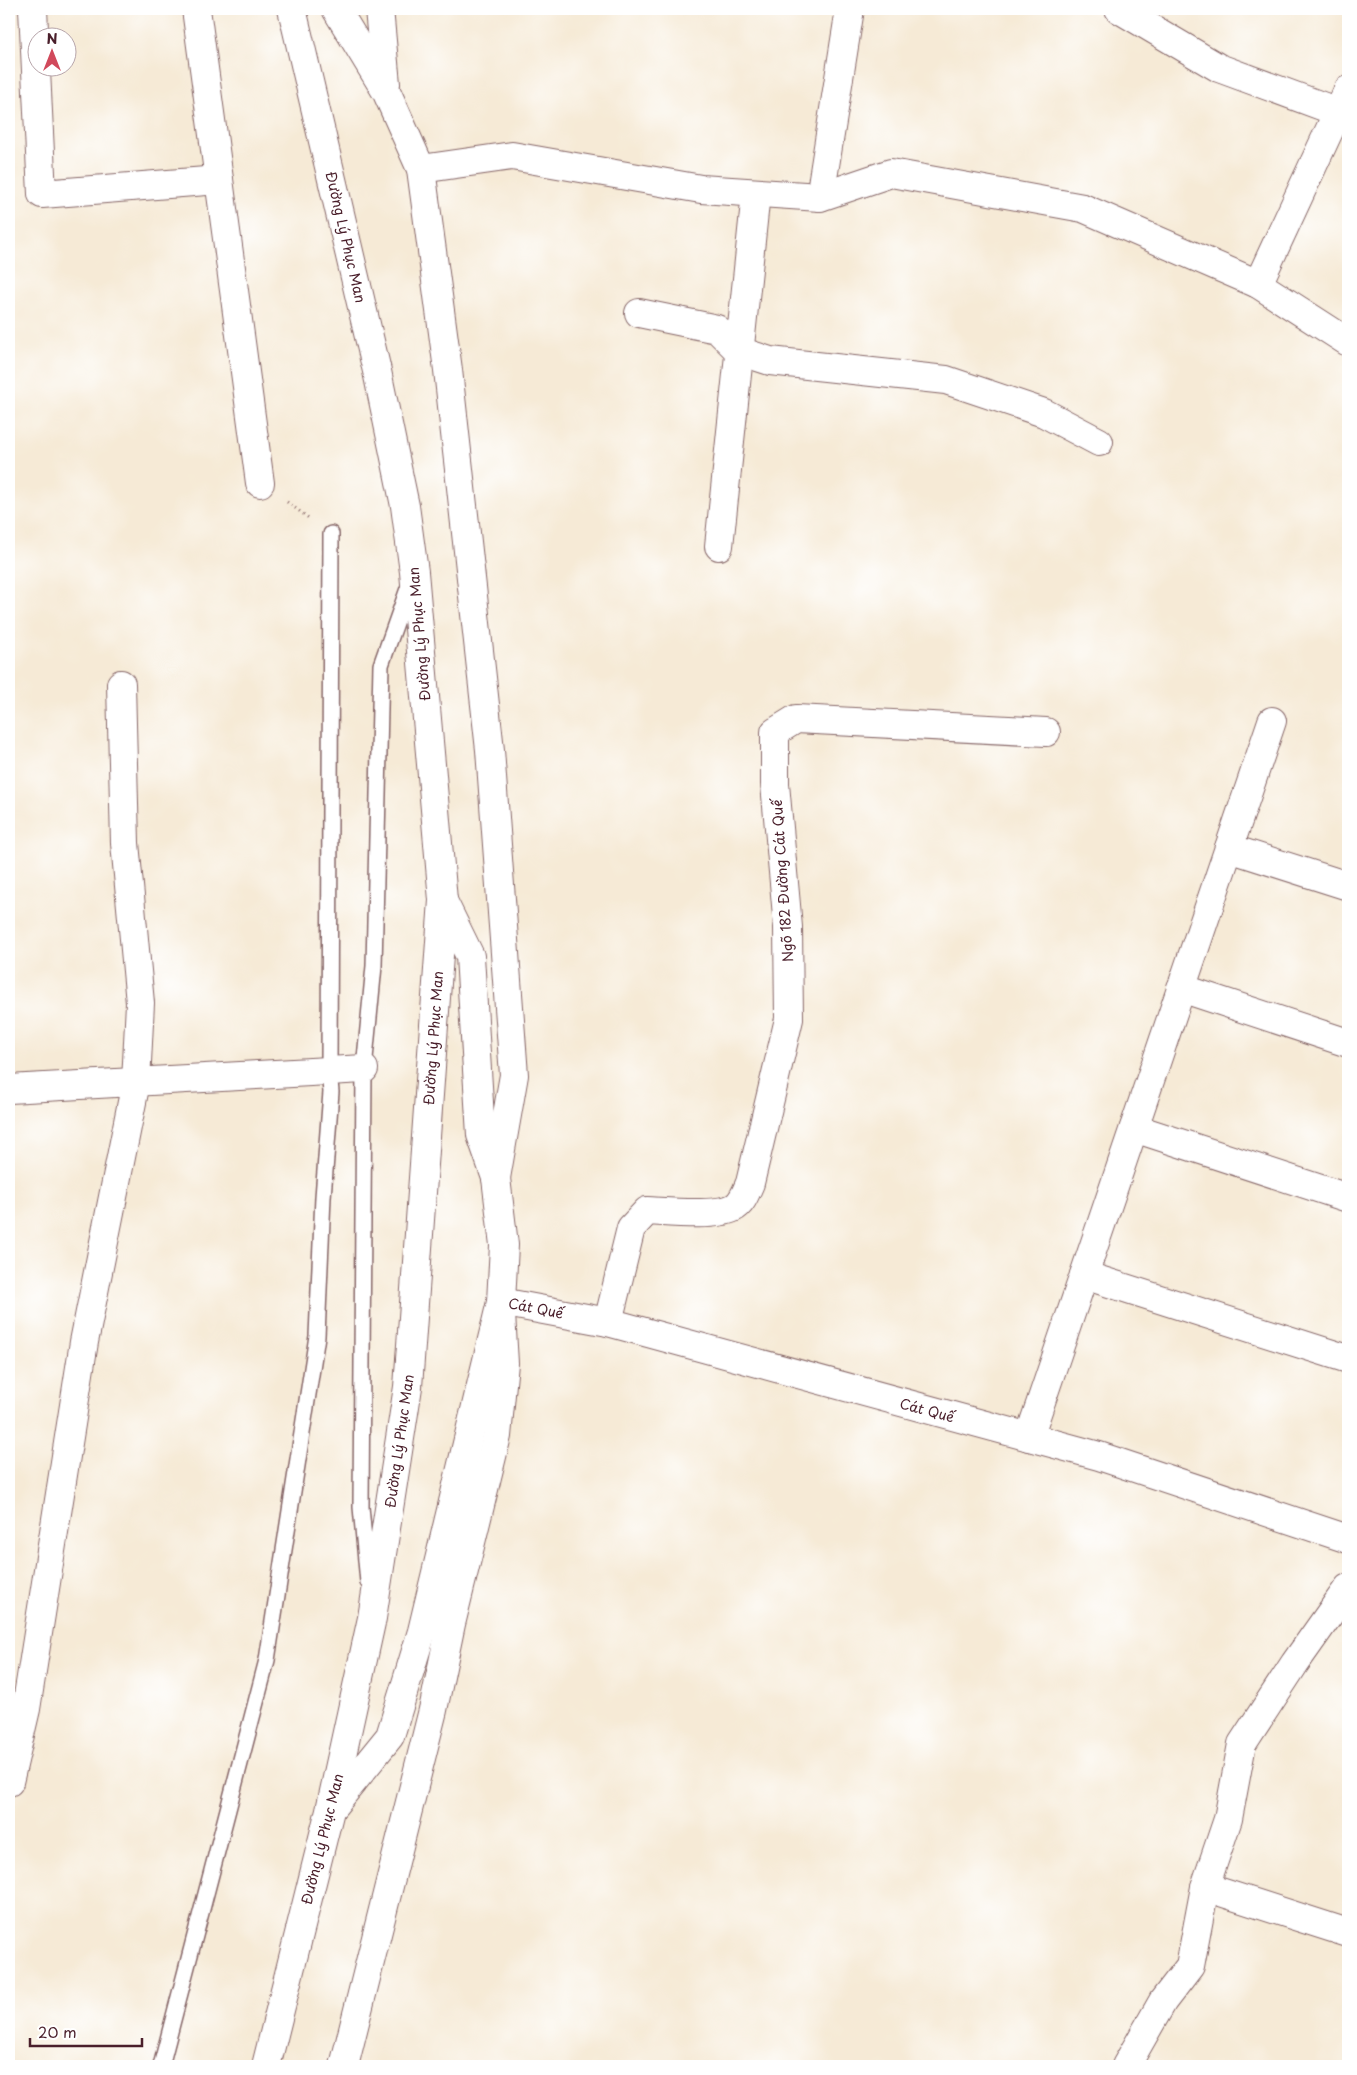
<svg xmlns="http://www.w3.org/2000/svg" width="1357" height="2075" font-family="'Playpen Sans',sans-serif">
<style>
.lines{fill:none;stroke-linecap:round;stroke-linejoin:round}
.service-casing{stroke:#866667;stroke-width:18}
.minor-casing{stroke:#866667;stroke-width:30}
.tertiary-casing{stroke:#866667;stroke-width:30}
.secondary-casing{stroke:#866667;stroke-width:30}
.path{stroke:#866667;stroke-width:3;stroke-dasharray:1 4;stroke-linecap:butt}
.service{stroke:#fff;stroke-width:15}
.minor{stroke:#fff;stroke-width:28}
.tertiary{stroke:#fff;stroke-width:28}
.secondary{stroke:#fff;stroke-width:28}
.labels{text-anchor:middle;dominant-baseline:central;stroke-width:5;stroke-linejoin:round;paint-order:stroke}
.street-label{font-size:14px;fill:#4a1f2b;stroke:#fff}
</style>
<rect width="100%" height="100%" fill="#fff"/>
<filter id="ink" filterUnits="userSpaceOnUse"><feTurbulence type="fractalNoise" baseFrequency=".02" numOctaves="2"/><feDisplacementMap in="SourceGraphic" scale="10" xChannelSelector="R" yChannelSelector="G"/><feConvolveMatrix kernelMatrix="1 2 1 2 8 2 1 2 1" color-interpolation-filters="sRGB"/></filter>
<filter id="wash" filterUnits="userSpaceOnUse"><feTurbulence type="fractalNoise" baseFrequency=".0096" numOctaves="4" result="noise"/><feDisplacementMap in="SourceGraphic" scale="20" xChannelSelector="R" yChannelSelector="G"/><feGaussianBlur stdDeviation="1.12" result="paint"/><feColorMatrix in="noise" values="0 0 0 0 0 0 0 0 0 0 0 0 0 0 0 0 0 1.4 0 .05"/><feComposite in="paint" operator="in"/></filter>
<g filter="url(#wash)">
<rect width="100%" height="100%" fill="#f6ead6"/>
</g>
<g filter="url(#ink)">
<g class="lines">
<defs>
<g id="service">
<polyline points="368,1582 361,1507 364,1069 374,966 381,665 409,586"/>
<polyline points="161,2066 267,1660 317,1336 323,1197 331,1092 329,1071 331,534"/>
</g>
<g id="minor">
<polyline points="33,9 42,194 219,180"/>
<polyline points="196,9 260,483"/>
<polyline points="336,9 387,93 421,169 448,370 490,750 514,1075 496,1178"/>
<polyline points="379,9 386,84"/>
<polyline points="1119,9 1219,68 1338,112"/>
<polyline points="421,169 512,156 701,189 820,197 891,173 1083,208 1258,284 1348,342"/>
<polyline points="820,197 850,9"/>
<polyline points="1258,284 1348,90"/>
<polyline points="639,313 717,329 739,351 770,361 946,380 1044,413 1099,442"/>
<polyline points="719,546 756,193"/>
<polyline points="1229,848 1348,886"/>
<polyline points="1181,988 1348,1043"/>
<polyline points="9,1089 364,1069"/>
<polyline points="1134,1128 1348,1198"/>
<polyline points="1084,1275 1348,1359"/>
<path d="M608 1322 631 1228 647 1211C668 1212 714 1217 733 1208 742 1204 746 1192 750 1183L789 1019 788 927 775 784V732L796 719 1046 732"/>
<polyline points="1029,1437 1272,721"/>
<polyline points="9,1782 26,1709 84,1342 136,1082 140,1003 125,843 121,684"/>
<polyline points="1205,1887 1348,1933"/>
<polyline points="344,2066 433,1710 451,1624 497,1436 504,1363 501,1314"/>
<polyline points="1126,2066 1163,2001 1190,1966 1205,1887 1228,1819 1242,1744 1295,1663 1348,1588"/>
</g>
<polyline id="tertiary" points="501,1302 608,1322 1099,1456 1348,1539"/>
<g id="secondary">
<polyline points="334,1805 390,1736 422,1631 501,1302 504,1245 496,1178 481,1135 470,956 443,901"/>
<polyline points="266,2066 330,1810 372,1618 408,1387 443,900 414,572 405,506 377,371 292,9"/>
</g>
</defs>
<use href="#service" class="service-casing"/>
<use href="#minor" class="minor-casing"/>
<use href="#tertiary" class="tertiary-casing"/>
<use href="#secondary" class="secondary-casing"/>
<polyline class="path" points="287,502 310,519"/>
<use href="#service" class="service"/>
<use href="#minor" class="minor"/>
<use href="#tertiary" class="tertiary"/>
<use href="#secondary" class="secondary"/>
</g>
</g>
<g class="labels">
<g class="street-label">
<text transform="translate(346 237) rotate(77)">Đường Lý Phục Man</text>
<text transform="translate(419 634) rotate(-95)">Đường Lý Phục Man</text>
<text transform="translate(782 881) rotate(-94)">Ngõ 182 Đường Cát Quế</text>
<text transform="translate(433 1038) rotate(-86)">Đường Lý Phục Man</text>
<text transform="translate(536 1308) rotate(11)">Cát Quế</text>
<text transform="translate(927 1410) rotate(15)">Cát Quế</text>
<text transform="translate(399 1441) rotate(-82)">Đường Lý Phục Man</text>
<text transform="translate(322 1839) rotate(-76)">Đường Lý Phục Man</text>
</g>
</g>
<rect width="1357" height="2075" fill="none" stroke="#fff" stroke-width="30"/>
<g transform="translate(52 52)"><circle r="24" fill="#ffffff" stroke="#b7a5aa"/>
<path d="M0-4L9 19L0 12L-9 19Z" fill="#d1495b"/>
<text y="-8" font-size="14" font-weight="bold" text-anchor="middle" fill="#4a1f2b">N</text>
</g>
<path d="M30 2038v8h112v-8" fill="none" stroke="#4a1f2b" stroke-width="2.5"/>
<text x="38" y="2038" font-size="15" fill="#4a1f2b" stroke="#ffffff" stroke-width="4" paint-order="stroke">20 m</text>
</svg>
